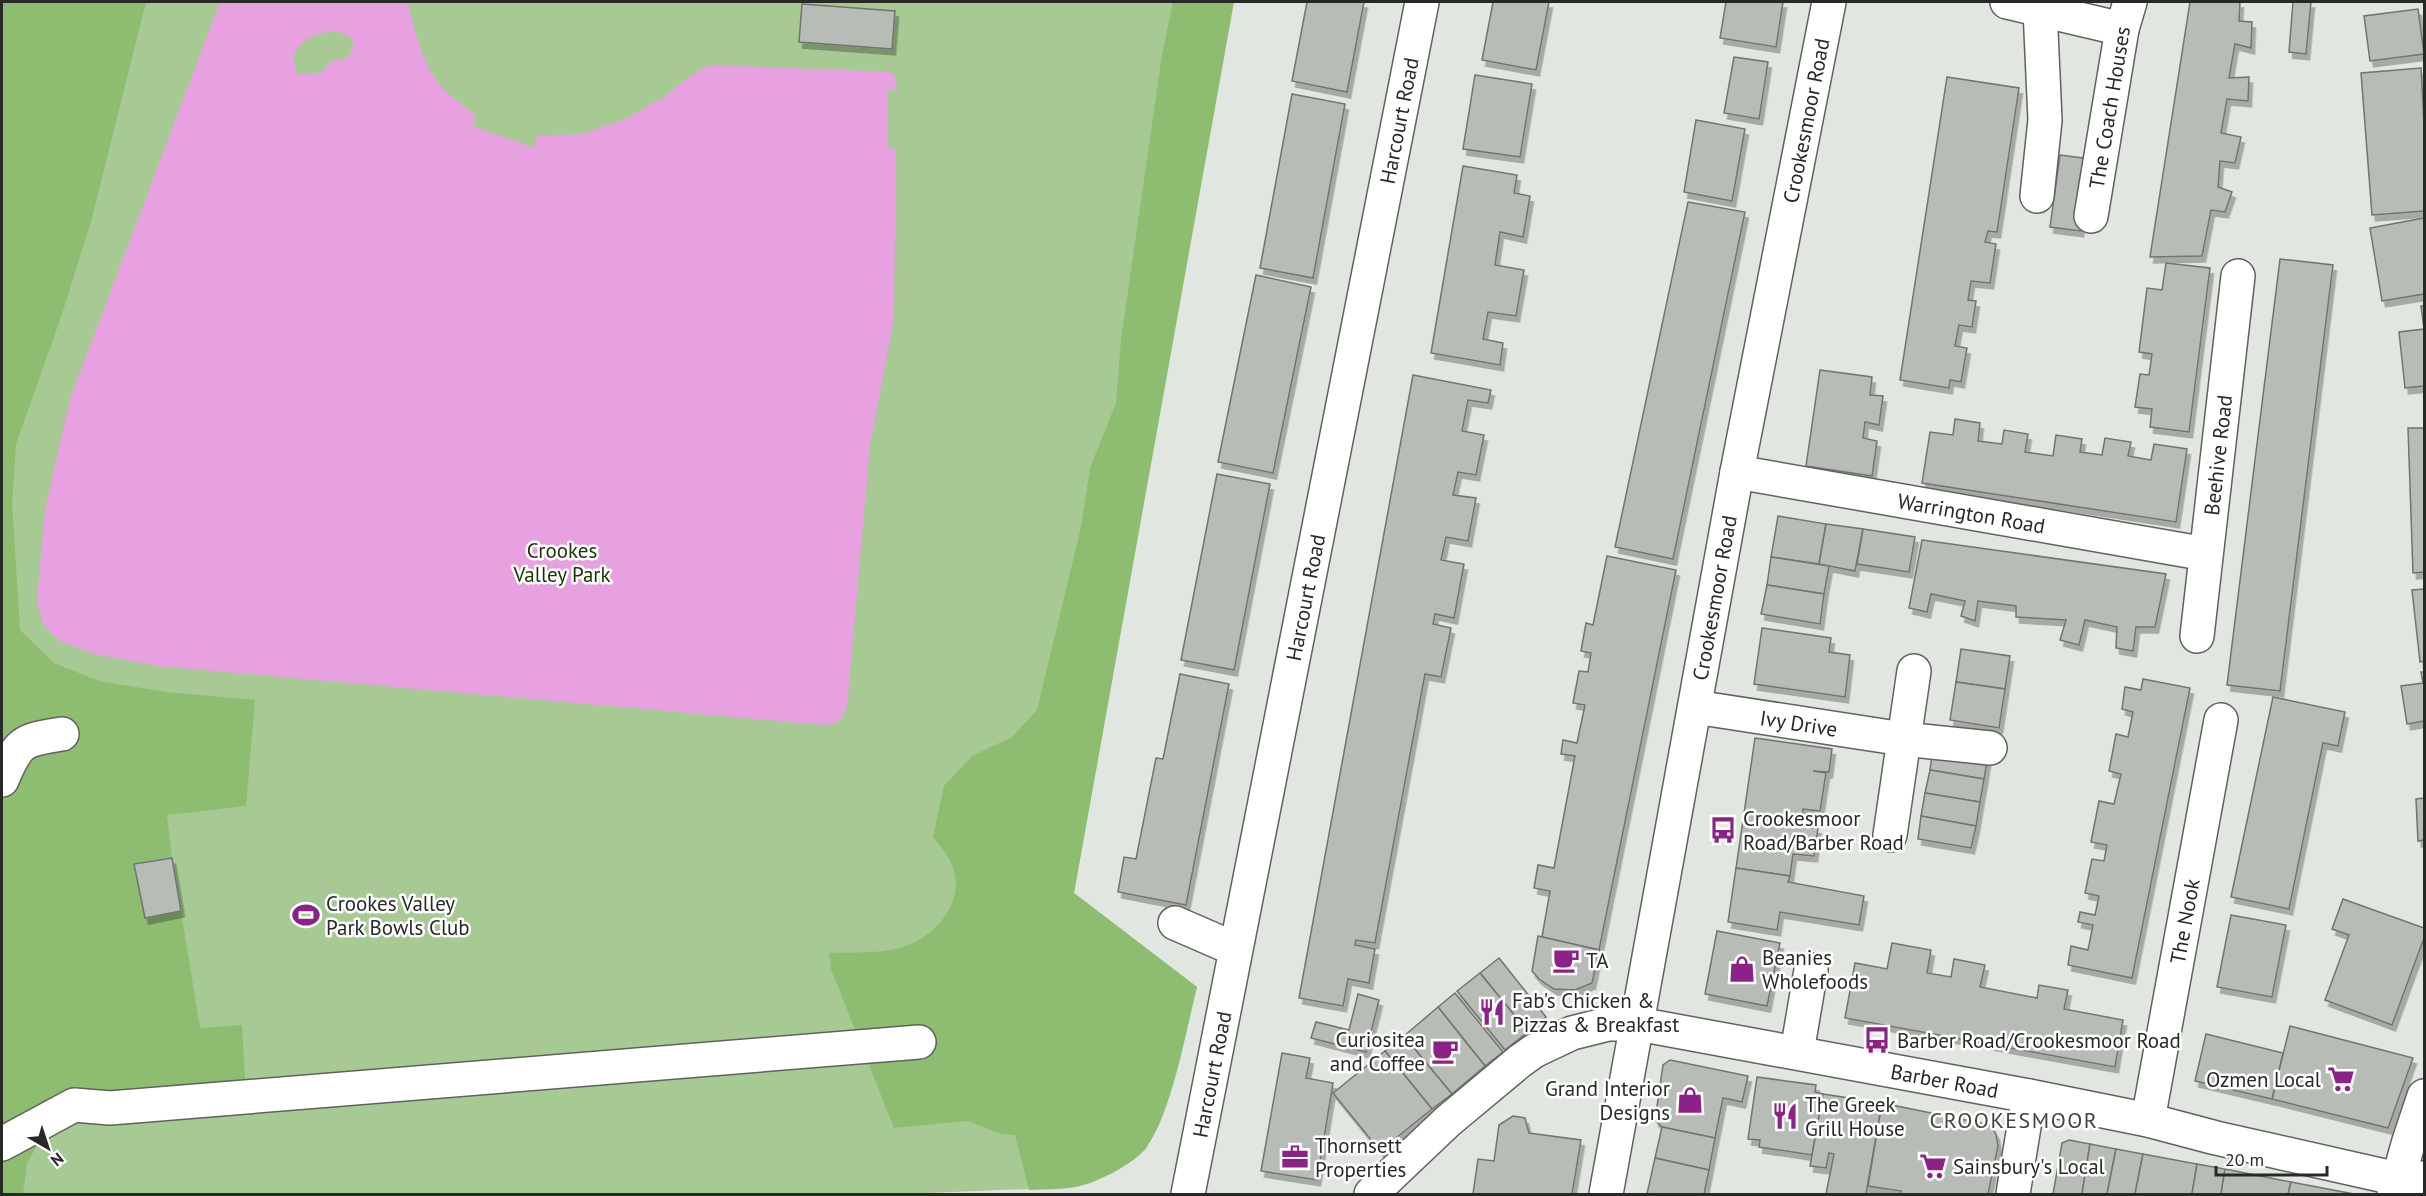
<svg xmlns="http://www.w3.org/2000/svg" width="2426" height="1196" font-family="'PT Sans',sans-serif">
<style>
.green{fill:#a7c994}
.forest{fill:#8ebd71}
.water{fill:#e7a1e0;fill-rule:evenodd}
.building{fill:#b8bcb6;stroke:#71746f;stroke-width:1.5;filter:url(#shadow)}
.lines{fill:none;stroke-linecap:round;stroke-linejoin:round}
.minor-casing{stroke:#5f625d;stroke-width:36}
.minor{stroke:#fff;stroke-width:33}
.labels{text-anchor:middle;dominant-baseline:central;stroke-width:5;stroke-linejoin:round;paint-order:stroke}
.street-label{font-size:21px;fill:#272927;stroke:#fff}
.park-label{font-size:21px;fill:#183500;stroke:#fff}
.poi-label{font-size:21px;fill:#272927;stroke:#fff;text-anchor:start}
.neighbourhood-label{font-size:22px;letter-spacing:1.5px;fill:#40423e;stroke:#fff}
</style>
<defs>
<filter id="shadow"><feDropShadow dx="3.5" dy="6" stdDeviation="0" flood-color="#0004"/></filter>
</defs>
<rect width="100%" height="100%" fill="#e2e6e0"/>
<polygon class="green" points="2,2 1233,2 1074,893 1197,987 1174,1080 1160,1120 1146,1149 1120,1168 1076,1187 905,1194 2,1194"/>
<g class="forest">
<polygon points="2,2 146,2 92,218 61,317 16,444 12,504 20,630 54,663 99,681 166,692 255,700 246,806 167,815 172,858 134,864 146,918 181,911 200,1028 242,1025 246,1096 54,1116 27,1163 23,1194 2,1194"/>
<path d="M1173 2H1234L1074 893 1197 987C1186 1030 1172 1113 1146 1148 1134 1164 1095 1184 1075 1187 1060 1190 1044 1189 1029 1190L1015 1135 1000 1134 968 1121 894 1128 831 969 829 953C856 952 890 955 915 942 945 927 968 892 949 859 945 851 938 844 933 837L944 786 972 756 1012 737 1037 710 1081 527 1090 468 1116 403 1121 340 1162 55Z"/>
</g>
<path class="water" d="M220 2H407C415 30 421 61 440 85 450 97 464 106 476 116L472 126 535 148 537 136 582 134 626 119 665 96 683 81 709 65 891 72 896 78 897 90H888L887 148 896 149 894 318 870 445 847 707C842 720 837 724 823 725L157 666 95 654 62 642 51 633 42 621 37 599 45 510 70 399ZM337 31 350 37 354 47 347 58 331 61 323 72 307 74 297 73 293 55C302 38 318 32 337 31Z"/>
<g class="building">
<polygon points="1307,2 1364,2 1347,92 1292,81"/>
<polygon points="1493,2 1549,2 1536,70 1482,60"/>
<polygon points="1726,2 1783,2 1776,47 1720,38"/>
<polygon points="2190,2 2240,2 2239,21 2252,22 2251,48 2235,44 2229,78 2249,77 2248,101 2227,99 2221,133 2241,137 2235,163 2220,161 2218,187 2232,192 2225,212 2211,210 2202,256 2150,257"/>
<polygon points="2293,2 2311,2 2306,54 2289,52"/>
<polygon points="802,4 895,11 892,49 799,42"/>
<polygon points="2418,9 2424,54 2370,61 2364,16"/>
<polygon points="1734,57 1768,62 1759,119 1724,113"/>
<polygon points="2421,68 2424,122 2424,211 2372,215 2361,73"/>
<polygon points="1475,75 1532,84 1520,157 1463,149"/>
<polygon points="1947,77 2019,88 1997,232 1988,231 1985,242 1996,244 1990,283 1971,281 1968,300 1976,301 1972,327 1959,325 1955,346 1967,348 1961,382 1950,380 1949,388 1900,380"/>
<polygon points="1292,94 1345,104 1313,278 1260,268"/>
<polygon points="1696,120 1745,129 1732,201 1684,192"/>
<polygon points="2060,155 2090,159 2080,231 2050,227"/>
<polygon points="1463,166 1517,175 1514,193 1530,196 1523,237 1500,232 1495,265 1524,270 1516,316 1488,312 1483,339 1503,343 1500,365 1431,353"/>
<polygon points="1688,202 1745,212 1673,559 1615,547"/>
<polygon points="2424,218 2424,294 2382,301 2370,228"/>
<polygon points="2280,259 2333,265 2280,691 2227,685"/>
<polygon points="2166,263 2210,268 2189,432 2150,427 2152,409 2135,407 2140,374 2149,375 2152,354 2139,352 2147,288 2162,290"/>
<polygon points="1256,275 1311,287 1273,473 1218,462"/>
<polygon points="2421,306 2424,306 2424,386 2405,388 2399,332 2424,329"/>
<polygon points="1820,370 1872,377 1870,395 1883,396 1879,425 1865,422 1863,438 1877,441 1872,476 1806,466"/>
<polygon points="1413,375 1491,390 1488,403 1468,400 1462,431 1484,435 1476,475 1458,472 1453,495 1476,498 1468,541 1446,537 1441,560 1464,564 1454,618 1435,614 1433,624 1451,628 1441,677 1425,674 1375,943 1356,940 1355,945 1375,949 1369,983 1348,979 1343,1006 1299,998"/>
<polygon points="1955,419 1980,423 1978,441 2002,444 2004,430 2028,434 2025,452 2053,456 2056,435 2082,439 2080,452 2102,455 2105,438 2131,442 2128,456 2151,460 2154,444 2187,449 2176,522 1922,483 1930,432 1953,435"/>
<polygon points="2408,428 2424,428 2424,572 2413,573"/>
<polygon points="1217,474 1270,484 1234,670 1181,660"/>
<polygon points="1778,516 1826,524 1819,564 1771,557"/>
<polygon points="1826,524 1863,529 1855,571 1819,564"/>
<polygon points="1863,529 1915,537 1909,572 1857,564"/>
<polygon points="1922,540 2166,574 2155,627 2136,627 2133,651 2116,648 2117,627 2085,620 2079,645 2060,640 2066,620 2016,617 2016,606 1978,601 1975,621 1961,616 1965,601 1931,594 1927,612 1909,608"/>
<polygon points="1607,556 1676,570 1599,950 1542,937 1550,891 1534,888 1538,865 1554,868 1575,756 1561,754 1563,740 1577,743 1585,705 1573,703 1579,671 1588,672 1591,653 1581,651 1586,623 1593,625"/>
<polygon points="1771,557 1829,566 1824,594 1767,585"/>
<polygon points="1767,585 1824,594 1820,624 1761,614"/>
<polygon points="2424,589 2424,661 2420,662 2412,590"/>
<polygon points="1762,628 1831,638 1829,652 1850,655 1845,697 1754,684"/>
<polygon points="1961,649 2010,656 2005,689 1956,682"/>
<polygon points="2421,672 2424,672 2424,721 2407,724 2401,686 2423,683"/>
<polygon points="1180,674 1229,684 1186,905 1118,892 1124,857 1136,859 1156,758 1163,759"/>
<polygon points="2143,679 2190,688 2132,978 2068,965 2071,946 2088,950 2093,925 2078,922 2080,912 2095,915 2099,896 2085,893 2092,859 2104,861 2107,845 2091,842 2099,801 2114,804 2121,774 2109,771 2116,734 2128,737 2133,712 2122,709 2125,687 2141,690"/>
<polygon points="1956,682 2005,689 1999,728 1950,720"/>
<polygon points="2273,697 2345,712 2338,746 2323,743 2289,909 2231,897"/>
<polygon points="1755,738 1832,749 1829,772 1813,771 1826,773 1820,811 1803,809 1801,826 1818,828 1814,856 1793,854 1790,876 1736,868"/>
<polygon points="1933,746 1988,755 1984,779 1930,770"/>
<polygon points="1930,770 1984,779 1980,802 1925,793"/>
<polygon points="1925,793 1980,802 1976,826 1921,816"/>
<polygon points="2424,798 2424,840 2418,841 2416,799"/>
<polygon points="1921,816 1976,826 1971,848 1918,839"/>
<polygon points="172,858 181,911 145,918 134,864"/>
<polygon points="1736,868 1790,876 1788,882 1864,896 1859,925 1780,912 1777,930 1728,922"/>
<polygon points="2343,899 2424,928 2424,938 2392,1025 2325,1000 2349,935 2332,929"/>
<polygon points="2231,915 2286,925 2272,997 2217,987"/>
<polygon points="1717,931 1780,943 1767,1006 1705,994"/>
<polygon points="1538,936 1599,950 1592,983 1575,990 1554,989 1539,979 1532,971"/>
<polygon points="1892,943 1931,950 1927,973 1951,977 1954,959 1985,965 1980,987 2037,998 2039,985 2068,990 2064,1009 2123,1020 2115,1067 1845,1018 1855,963 1887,969"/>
<polygon points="1499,958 1546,1017 1528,1032 1480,973"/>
<polygon points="1480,973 1528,1032 1505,1050 1457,991"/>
<polygon points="1455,993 1503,1052 1485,1066 1438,1007"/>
<polygon points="1358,994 1379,1000 1366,1052 1311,1038 1316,1022 1349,1030"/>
<polygon points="1438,1007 1485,1066 1452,1094 1404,1036"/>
<polygon points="2290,1026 2413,1058 2388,1128 2272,1099"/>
<polygon points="2206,1034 2283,1053 2272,1099 2195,1081"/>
<polygon points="1404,1036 1452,1094 1432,1109 1385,1051"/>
<polygon points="1385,1051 1432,1109 1380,1151 1333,1093"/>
<polygon points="1282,1053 1310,1058 1306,1078 1333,1083 1317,1180 1261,1171"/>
<polygon points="1670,1060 1748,1076 1742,1102 1723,1098 1715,1138 1662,1127 1655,1120 1663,1065"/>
<polygon points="1757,1077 1816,1085 1815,1092 1823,1094 1812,1155 1759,1147 1760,1140 1748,1139"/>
<polygon points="1823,1094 1882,1103 1866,1194 1826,1194 1834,1154 1829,1153 1826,1168 1810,1166"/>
<polygon points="1882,1103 1990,1125 1996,1134 1998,1146 1988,1194 1900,1194 1901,1191 1868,1186"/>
<polygon points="1513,1116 1525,1118 1529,1133 1581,1140 1572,1194 1473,1194 1478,1159 1494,1161 1499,1125"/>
<polygon points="1662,1127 1715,1138 1709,1170 1655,1158"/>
<polygon points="2069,1140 2090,1144 2082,1194 2053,1194 2062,1143"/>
<polygon points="2090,1144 2116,1149 2107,1194 2082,1194"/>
<polygon points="2116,1149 2143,1154 2135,1194 2107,1194"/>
<polygon points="2143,1154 2197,1164 2192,1194 2135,1194"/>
<polygon points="1655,1158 1709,1170 1704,1194 1647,1194"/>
<polygon points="2197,1164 2225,1169 2221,1194 2192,1194"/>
<polygon points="2225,1169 2291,1182 2288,1194 2221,1194"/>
<polygon points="2291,1182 2354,1194 2288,1194"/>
</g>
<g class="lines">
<defs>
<g id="minor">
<polyline points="2007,2 2122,29"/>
<polyline points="2037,196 2045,120 2040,9"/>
<path id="s1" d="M2091 216 2122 29 2130 2"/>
<path id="s2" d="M1737 472 2206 554"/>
<path id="s3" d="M2197 636 2238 276"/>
<path id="s4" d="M1695 707 1903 739 1990 748"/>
<path d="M2 780C18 742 21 740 62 734"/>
<polyline points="1890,835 1914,671"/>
<polyline points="1175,923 1235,949"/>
<polyline points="1797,1052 1811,970"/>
<path id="s5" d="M2148 1120 2221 720"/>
<polyline points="2,1144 74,1105 110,1108 919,1042"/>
<path id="s6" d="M1188 1194 1422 2"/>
<path id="s7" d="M1371 1194 1448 1121 1520 1061 1534 1051 1572 1033 1608 1024H1638L2029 1096 2148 1120 2216 1138 2398 1179 2424 1178"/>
<path id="s8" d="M1606 1194 1737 472 1829 2"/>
<polyline points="2013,1194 2029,1096"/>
<polyline points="2394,1194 2409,1141 2424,1096"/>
</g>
</defs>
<use href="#minor" class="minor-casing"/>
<use href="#minor" class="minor"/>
</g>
<defs>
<symbol id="bus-bare" viewBox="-9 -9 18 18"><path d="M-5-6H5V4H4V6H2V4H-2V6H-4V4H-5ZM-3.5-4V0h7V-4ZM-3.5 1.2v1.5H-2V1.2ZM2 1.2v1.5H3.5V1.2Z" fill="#8c2287" stroke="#fff" stroke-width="2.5" paint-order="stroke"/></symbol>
<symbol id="stadium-bare" viewBox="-9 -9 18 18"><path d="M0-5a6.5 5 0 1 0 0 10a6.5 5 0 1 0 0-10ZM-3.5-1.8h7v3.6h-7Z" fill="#8c2287" stroke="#fff" stroke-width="2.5" paint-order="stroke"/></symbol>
<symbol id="cafe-bare" viewBox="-9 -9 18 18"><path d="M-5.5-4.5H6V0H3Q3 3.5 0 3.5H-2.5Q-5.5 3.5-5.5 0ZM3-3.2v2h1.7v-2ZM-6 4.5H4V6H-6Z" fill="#8c2287" stroke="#fff" stroke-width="2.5" paint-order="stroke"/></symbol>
<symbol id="shop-bare" viewBox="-9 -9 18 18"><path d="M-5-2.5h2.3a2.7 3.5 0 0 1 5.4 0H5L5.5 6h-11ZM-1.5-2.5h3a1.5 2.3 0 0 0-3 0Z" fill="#8c2287" stroke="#fff" stroke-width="2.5" paint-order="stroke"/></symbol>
<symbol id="restaurant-bare" viewBox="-9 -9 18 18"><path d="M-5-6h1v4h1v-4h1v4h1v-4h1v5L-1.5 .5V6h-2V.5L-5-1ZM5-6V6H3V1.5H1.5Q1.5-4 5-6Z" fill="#8c2287" stroke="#fff" stroke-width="2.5" paint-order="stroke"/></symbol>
<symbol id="supermarket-bare" viewBox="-9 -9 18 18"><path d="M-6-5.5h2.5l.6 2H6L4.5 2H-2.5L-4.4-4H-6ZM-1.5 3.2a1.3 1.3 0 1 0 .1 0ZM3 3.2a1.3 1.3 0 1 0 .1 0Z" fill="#8c2287" stroke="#fff" stroke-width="2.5" paint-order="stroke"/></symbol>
<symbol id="office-bare" viewBox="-9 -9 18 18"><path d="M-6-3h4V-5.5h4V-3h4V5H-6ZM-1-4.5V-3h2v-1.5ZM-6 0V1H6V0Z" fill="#8c2287" stroke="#fff" stroke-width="2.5" paint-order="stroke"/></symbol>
</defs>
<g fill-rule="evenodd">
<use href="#bus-bare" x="1704" y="811" width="38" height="38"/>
<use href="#stadium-bare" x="287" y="896" width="38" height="38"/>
<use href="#cafe-bare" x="1547" y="941" width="38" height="38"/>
<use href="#shop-bare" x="1723" y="950" width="38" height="38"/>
<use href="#restaurant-bare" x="1473" y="993" width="38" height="38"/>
<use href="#bus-bare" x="1858" y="1021" width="38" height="38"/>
<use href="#cafe-bare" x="1426" y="1032" width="38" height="38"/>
<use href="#supermarket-bare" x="2322" y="1060" width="38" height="38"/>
<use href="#shop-bare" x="1671" y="1081" width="38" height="38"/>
<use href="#restaurant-bare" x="1766" y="1097" width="38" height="38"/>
<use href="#office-bare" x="1276" y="1138" width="38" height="38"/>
<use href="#supermarket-bare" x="1914" y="1147" width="38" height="38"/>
</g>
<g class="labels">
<g class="street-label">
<text stroke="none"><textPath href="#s1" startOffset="110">The Coach Houses</textPath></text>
<text stroke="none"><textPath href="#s8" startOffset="1092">Crookesmoor Road</textPath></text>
<text stroke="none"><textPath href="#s6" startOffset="1094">Harcourt Road</textPath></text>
<text stroke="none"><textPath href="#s3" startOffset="182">Beehive Road</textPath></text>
<text stroke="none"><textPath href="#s2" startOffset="238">Warrington Road</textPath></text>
<text stroke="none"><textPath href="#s8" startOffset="606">Crookesmoor Road</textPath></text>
<text stroke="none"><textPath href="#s6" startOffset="608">Harcourt Road</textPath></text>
<text stroke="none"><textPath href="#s4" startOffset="105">Ivy Drive</textPath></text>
<text stroke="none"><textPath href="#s5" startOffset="202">The Nook</textPath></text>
<text stroke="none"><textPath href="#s6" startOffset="122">Harcourt Road</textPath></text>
<text stroke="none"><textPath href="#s7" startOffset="638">Barber Road</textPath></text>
</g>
<g class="park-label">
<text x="562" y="550">Crookes<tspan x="562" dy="24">Valley Park</tspan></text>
</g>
<g class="poi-label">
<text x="1743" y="818">Crookesmoor<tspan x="1743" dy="24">Road/Barber Road</tspan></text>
<text x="326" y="903">Crookes Valley<tspan x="326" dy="24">Park Bowls Club</tspan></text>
<text x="1762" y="957">Beanies<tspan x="1762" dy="24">Wholefoods</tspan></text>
<text x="1586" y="960">TA</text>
<text x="1512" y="1000">Fab's Chicken &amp;<tspan x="1512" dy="24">Pizzas &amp; Breakfast</tspan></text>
<text x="1425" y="1039" text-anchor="end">Curiositea<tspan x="1425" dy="24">and Coffee</tspan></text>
<text x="1897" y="1040">Barber Road/Crookesmoor Road</text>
<text x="2321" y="1079" text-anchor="end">Ozmen Local</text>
<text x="1670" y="1088" text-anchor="end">Grand Interior<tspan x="1670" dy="24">Designs</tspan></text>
<text x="1805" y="1104">The Greek<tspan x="1805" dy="24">Grill House</tspan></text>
<text x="1315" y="1145">Thornsett<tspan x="1315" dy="24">Properties</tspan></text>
<text x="1953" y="1166">Sainsbury's Local</text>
</g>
<g class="neighbourhood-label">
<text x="2014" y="1120">CROOKESMOOR</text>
</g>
</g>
<rect width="2426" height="1196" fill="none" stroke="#272927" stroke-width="6"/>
<g transform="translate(48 1148) rotate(141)" stroke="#ffffff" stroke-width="4.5" paint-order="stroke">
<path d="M0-4.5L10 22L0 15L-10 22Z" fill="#272927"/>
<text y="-9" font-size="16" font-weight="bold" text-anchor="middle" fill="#272927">N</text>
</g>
<path d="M2216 1166v9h111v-9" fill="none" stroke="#272927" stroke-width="3"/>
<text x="2225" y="1166" font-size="18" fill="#272927" stroke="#ffffff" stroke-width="4.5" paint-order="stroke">20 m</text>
</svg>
